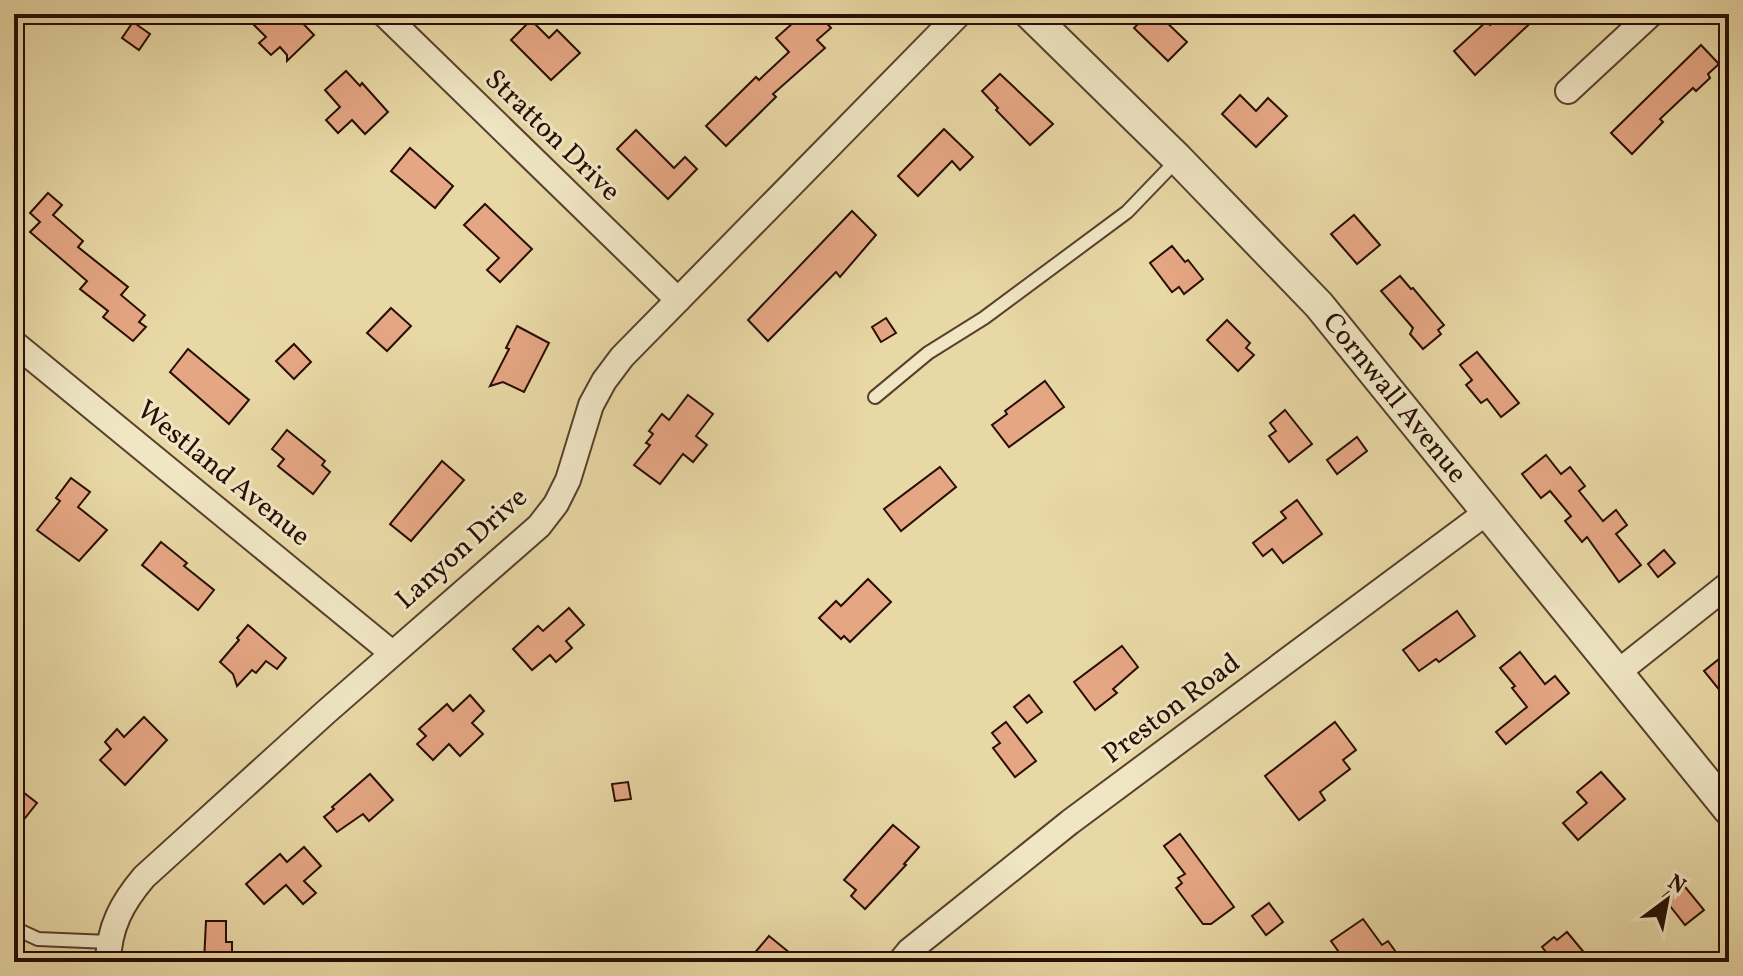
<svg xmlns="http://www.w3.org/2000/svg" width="1743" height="976" font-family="Vollkorn,serif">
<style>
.building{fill:#e5a684;stroke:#280d03;stroke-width:2}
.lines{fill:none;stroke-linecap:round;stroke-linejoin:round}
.service-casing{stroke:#58402c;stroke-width:16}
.minor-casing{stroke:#58402c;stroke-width:28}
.tertiary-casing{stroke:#58402c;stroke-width:34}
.service{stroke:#f0e6c4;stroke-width:12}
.minor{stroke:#f0e6c4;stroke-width:24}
.tertiary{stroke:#f0e6c4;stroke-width:30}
.labels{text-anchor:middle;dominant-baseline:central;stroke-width:6;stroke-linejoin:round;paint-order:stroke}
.street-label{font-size:28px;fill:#280d03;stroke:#f0e6c4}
</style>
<rect width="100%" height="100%" fill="#e8d8a5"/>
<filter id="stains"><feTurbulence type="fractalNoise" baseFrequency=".0025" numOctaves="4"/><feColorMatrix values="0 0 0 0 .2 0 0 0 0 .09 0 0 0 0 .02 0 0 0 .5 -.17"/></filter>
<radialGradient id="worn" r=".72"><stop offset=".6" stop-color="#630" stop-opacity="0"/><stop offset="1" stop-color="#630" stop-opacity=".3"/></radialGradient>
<g class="building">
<polygon points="243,14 294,14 314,35 287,61 287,55 280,47 271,55 259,43 266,37"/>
<polygon points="803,14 819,14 831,28 817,40 825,48 773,94 776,97 726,146 706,126 756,77 759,80 789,52 776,38"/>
<polygon points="1148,14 1158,14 1187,42 1168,61 1134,28"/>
<polygon points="1502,14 1540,14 1475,75 1454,51 1487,21 1490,25"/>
<polygon points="531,20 549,38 557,30 580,53 551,80 511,40"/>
<polygon points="133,22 150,34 139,50 122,38"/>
<polygon points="1701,45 1719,64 1708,74 1710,78 1696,91 1693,88 1660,119 1663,122 1632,154 1611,133"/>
<polygon points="346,71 360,86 362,83 388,112 365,134 352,120 338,133 326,120 340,107 325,90"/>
<polygon points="1000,74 1053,124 1030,145 996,110 998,108 982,91"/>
<polygon points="1240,95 1256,111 1268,98 1287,116 1256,147 1222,114"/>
<polygon points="944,129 973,157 960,170 952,161 918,196 898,176"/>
<polygon points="636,130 674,168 685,157 697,169 668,199 617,149"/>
<polygon points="410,148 453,186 435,208 391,171"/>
<polygon points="48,193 62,205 53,215 83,241 78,247 128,287 121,295 145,315 139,322 146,327 133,341 103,317 108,311 80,289 87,281 30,232 40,222 30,213"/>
<polygon points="485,204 532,249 500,282 487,270 499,258 464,225"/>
<polygon points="852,211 876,235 840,277 836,272 768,341 748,320"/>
<polygon points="1354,215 1380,245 1357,264 1331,234"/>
<polygon points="1172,246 1185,262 1188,260 1203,279 1184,294 1179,287 1172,292 1150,263"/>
<polygon points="1400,276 1411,289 1413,288 1444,325 1438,330 1441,334 1423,349 1410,334 1413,328 1381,291"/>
<polygon points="391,308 411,326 387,351 367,333"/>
<polygon points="886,318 896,333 881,342 872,327"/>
<polygon points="1227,320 1250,343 1246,348 1254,355 1238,371 1207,340"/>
<polygon points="517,326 549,343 524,392 503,382 490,386 509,349 506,348"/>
<polygon points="294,344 311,362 294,379 276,361"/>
<polygon points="188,349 249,400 229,424 170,372"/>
<polygon points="1477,352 1519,403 1501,417 1487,399 1481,403 1466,385 1472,380 1460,365"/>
<polygon points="1045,381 1064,407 1009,447 992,425 1007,414 1005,411"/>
<polygon points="688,395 713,414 696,436 707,445 693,462 683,454 660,484 634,465 650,445 646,443 653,434 649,431 662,414 669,420"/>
<polygon points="1285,410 1312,444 1289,462 1269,436 1276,431 1270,423"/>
<polygon points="287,430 325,461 322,465 330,472 313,494 278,466 284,459 272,449"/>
<polygon points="1357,437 1367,451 1337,474 1327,460"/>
<polygon points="1546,455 1561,474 1570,467 1585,486 1579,491 1603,521 1616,510 1627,525 1616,534 1641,565 1619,582 1587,537 1582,542 1565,521 1571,516 1550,491 1541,498 1522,474"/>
<polygon points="442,461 464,480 411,541 390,524"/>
<polygon points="940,467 956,487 901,531 884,509"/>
<polygon points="71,478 90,492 78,507 107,530 79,561 37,530 60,501 56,498"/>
<polygon points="1297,500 1322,534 1283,563 1272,549 1263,556 1253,543 1286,518 1281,512"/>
<polygon points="161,542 187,563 184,566 214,590 198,610 142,565"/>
<polygon points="1664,550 1675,563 1658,577 1648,564"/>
<polygon points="868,579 891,602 850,642 844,636 841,639 819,618 836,601 841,606"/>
<polygon points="569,608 584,625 566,641 572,648 556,662 550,655 532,670 513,649 538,626 543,631"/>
<polygon points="1457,611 1475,636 1439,662 1436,659 1419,671 1403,650"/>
<polygon points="248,625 286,658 277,669 266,661 256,673 252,670 237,686 233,674 220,662 239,640 237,638"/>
<polygon points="1122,646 1138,667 1113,689 1117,693 1095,710 1074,682"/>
<polygon points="1729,651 1729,702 1704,671"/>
<polygon points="1520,652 1545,684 1555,676 1569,693 1506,744 1496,732 1527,707 1512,688 1515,686 1500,668"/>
<polygon points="470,695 484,711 472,723 483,734 460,756 449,744 433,760 417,744 426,736 419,729 447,704 453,711"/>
<polygon points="1029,695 1042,712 1027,723 1014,707"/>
<polygon points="144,717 167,740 125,785 100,760 111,749 105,742 117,729 124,737"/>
<polygon points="1006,722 1036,761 1015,777 993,748 1000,743 992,733"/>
<polygon points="1335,722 1356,750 1343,760 1350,769 1320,792 1325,800 1299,820 1265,776"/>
<polygon points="1601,772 1625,799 1578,840 1563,823 1587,803 1577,792"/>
<polygon points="370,774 393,800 369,821 363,814 337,832 324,817 334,809 332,807"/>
<polygon points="628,782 631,799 615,801 612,784"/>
<polygon points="14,785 37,803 14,832"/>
<polygon points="893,825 919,847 904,864 906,865 865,909 851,896 856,890 844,880"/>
<polygon points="1180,834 1234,907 1211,924 1203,924 1176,888 1182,883 1178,878 1185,874 1164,846"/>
<polygon points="304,847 321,866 304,881 316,893 303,904 286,885 264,904 246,884 280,854 287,862"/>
<polygon points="1681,882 1704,910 1685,925 1663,897"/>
<polygon points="1269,903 1283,922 1266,935 1252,916"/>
<polygon points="1363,919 1382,945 1388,941 1403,962 1346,962 1331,941"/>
<polygon points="206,921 226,921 226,942 232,942 232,962 204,962"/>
<polygon points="1567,932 1592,962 1554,962 1542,947 1554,937 1557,940"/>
<polygon points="769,936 801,962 747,962"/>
</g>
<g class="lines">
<defs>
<g id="service">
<polyline points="875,397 928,353 984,318 1127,212 1178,159"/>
<polyline points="14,928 38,939 109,942"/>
</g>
<g id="minor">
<polyline points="384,14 678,300"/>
<polyline points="1568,91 1651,14"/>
<polyline points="14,343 392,653"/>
<polyline points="1617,673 1729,584"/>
<path d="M108 962C109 927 122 903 144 877L326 712 539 526 556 504 568 480 591 405 604 381 622 357 959 14"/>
<polyline points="900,962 909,951 1070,822 1487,512"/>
</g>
<g id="tertiary">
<path id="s1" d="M1030 14 1178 159 1319 305 1729 810"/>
</g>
</defs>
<use href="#service" class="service-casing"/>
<use href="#minor" class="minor-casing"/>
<use href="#tertiary" class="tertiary-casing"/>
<use href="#service" class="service"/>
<use href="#minor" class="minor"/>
<use href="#tertiary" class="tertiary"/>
</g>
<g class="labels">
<g class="street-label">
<text transform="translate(552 136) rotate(44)">Stratton Drive</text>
<text stroke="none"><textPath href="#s1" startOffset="530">Cornwall Avenue</textPath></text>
<text transform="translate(223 474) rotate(39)">Westland Avenue</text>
<text transform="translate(462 549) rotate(-42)">Lanyon Drive</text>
<text transform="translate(1172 709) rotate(-37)">Preston Road</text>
</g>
</g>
<rect width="1743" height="976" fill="none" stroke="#e8d8a5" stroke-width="48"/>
<rect x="16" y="16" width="1711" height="944" fill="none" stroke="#280d03" stroke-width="4"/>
<rect x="24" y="24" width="1695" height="928" fill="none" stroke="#280d03" stroke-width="2"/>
<g transform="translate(1667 900) rotate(32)" stroke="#f0e6c4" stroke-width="6" paint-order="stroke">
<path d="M0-6L14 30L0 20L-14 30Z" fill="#280d03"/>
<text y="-12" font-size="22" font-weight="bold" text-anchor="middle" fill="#280d03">N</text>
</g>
<rect width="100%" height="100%" filter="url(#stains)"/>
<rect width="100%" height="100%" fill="url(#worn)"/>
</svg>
